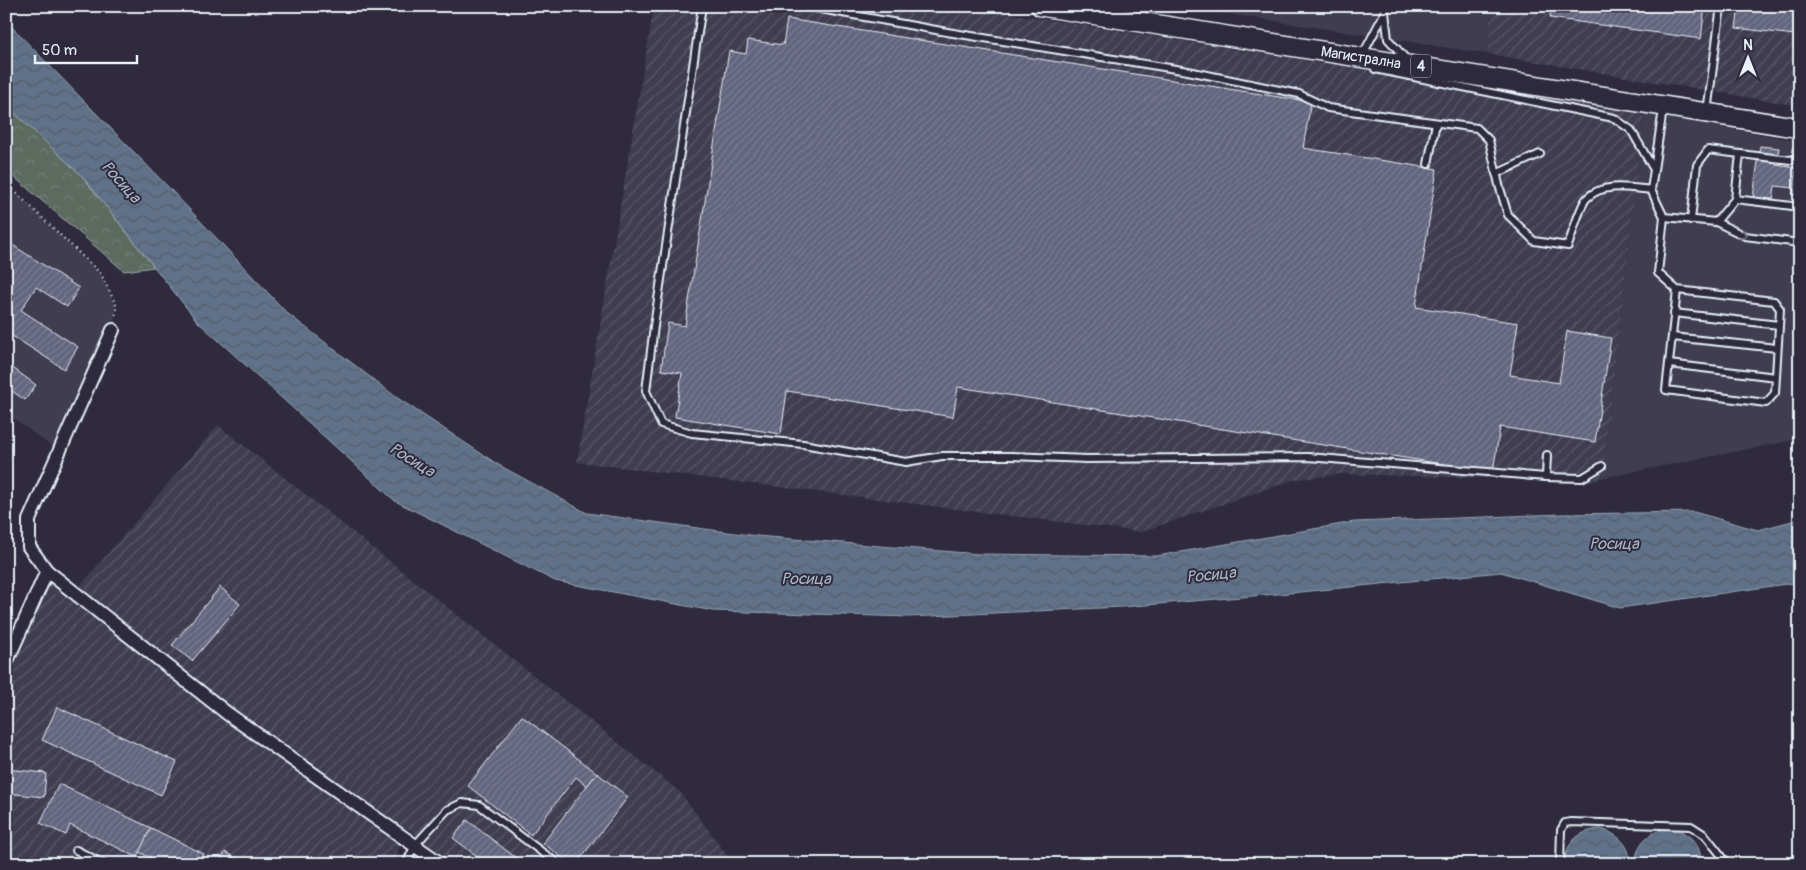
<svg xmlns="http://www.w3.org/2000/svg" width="1806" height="870" font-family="Pangolin,sans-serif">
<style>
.built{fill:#3f3c51}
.industrial{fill:url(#industrial-furrows)}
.forest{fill:url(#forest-crowns);stroke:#a2aeac}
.water{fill:url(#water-waves);stroke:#97a5b5}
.building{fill:url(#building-hatch);stroke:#e8f1f8}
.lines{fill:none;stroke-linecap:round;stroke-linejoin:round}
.service-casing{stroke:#e8f1f8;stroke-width:10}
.minor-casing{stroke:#e8f1f8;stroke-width:16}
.primary-casing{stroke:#e8f1f8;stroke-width:22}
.path{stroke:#e8f1f8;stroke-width:2.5;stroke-dasharray:1 4;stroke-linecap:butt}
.service{stroke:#2f2a3d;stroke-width:6}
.minor{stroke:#2f2a3d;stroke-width:12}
.primary{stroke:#2f2a3d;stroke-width:19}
.oneway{stroke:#70707e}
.labels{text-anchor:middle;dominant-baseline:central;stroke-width:4;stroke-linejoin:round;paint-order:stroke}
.shield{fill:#2f2a3d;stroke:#b0b5c0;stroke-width:1}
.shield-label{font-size:14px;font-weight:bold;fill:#e8f1f8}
.street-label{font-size:15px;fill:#e8f1f8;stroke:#2f2a3d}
.water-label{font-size:16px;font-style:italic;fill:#abb8c6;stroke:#2f2a3d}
</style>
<defs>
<pattern id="industrial-furrows" width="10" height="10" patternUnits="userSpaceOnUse" patternTransform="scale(1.25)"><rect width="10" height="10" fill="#3f3c51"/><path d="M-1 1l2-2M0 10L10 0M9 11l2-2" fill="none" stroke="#5b596b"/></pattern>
<pattern id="forest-crowns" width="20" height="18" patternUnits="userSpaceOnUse" patternTransform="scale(1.25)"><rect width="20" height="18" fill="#5b6a60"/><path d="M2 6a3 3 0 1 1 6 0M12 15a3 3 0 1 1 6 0" fill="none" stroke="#738078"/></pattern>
<pattern id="water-waves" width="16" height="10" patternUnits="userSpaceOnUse" patternTransform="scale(1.25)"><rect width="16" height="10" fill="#617289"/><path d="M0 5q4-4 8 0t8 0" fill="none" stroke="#545d6a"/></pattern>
<pattern id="building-hatch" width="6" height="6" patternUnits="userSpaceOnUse" patternTransform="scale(1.25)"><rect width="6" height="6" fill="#64657f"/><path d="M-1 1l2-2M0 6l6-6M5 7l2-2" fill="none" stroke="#7a7c92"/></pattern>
</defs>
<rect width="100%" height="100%" fill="#2f2a3d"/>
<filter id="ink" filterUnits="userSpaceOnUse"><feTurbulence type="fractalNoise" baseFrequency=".02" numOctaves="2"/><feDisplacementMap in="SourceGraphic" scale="10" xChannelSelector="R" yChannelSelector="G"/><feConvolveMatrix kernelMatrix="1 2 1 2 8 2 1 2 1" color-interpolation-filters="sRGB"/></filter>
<g filter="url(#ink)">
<g class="built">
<polygon points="1177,6 1490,6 1488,54"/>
<polygon points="1644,114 1800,141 1800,439 1602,478"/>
<polygon points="17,193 101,274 117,307 113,330 58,451 6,413 6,213"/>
</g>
<g class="industrial">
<polygon points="654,6 962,6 1644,114 1602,478 1592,481 1342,474 1293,480 1141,532 577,462"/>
<polygon points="1490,6 1800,6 1800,106 1488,54"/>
<polygon points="218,425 679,791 734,864 453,864 407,828 393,864 6,864 6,663 47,571 74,593"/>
</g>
<polygon class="forest" points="6,105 82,176 154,267 124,271 6,170"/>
<g class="water">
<polygon points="6,21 172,191 287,313 396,397 497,464 587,513 757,536 979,554 1157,556 1354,522 1562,514 1694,512 1758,530 1800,519 1800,582 1620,608 1501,572 1301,592 1122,607 909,617 713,611 555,581 395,501 197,321 82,176 6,105"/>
<path d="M1672 828C1689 833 1702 844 1701 864H1636C1635 842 1651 830 1672 828Z"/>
<path d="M1601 829C1618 834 1631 845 1630 864H1565C1565 842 1580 830 1601 829Z"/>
</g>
<g class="building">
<polygon points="1551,6 1705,6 1701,39 1550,18"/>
<polygon points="1739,6 1800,6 1800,47 1794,46 1795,35 1736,28"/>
<polygon points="787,19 1311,102 1303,148 1437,169 1416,307 1518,323 1510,375 1559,383 1567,331 1611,338 1595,442 1500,427 1493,472 958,387 953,417 787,391 781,434 675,417 682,373 661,370 668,323 685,326 729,51 746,54 748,40 783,45"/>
<polygon points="1760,146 1779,148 1776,165 1797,168 1794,188 1775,186 1772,208 1752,205"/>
<polygon points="1797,164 1800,164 1800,195 1793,194"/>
<polygon points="11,244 79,288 67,307 36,287 21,310 78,347 64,369 6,332 6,251"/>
<polygon points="6,363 36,385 25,400 6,387"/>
<polygon points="220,587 240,604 192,661 172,645"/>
<polygon points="57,707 177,762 161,795 42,740"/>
<polygon points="522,716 597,773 587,786 576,777 531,835 468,786"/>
<polygon points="6,769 46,773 44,797 6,793"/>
<polygon points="597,773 628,797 576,864 570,864 543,843"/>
<polygon points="59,784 151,828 137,857 70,825 66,835 40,823"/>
<polygon points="467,820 524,864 487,864 453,838"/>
<polygon points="151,828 204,854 199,864 163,864 139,852"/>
<polygon points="225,852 247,864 219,864"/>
</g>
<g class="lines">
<defs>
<g id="service">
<polyline points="702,6 654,326 646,391 661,424 692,433 803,444 906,462 942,456 1011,456 1087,459 1308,457 1546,477 1582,478 1602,466"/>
<path d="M804 6 947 32 1188 71 1299 94 1328 108 1477 128 1489 140 1499 185 1508 215 1534 241 1568 246C1572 235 1580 205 1587 198 1603 182 1631 188 1651 190"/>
<polyline points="1386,6 1385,12 1388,39 1407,60"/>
<polyline points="1362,56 1385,12"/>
<polyline points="1375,69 1614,118 1631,130 1653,168"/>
<polyline points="1663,109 1651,190 1664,217 1658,273 1677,290 1774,301 1780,309 1775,393 1766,403 1666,390 1677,290"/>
<polyline points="1707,112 1721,6"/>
<polyline points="1740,154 1791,160 1800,157"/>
<polyline points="1428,164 1436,123"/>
<polyline points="1496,174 1540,154"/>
<polyline points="1735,199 1800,207"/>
<polyline points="1664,217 1716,222 1745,236 1800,243"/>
<polyline points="1691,220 1697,165 1708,150 1740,154 1735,199 1716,222"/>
<polyline points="1674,313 1779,325"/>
<polyline points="1672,337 1777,348"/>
<polyline points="1669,364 1776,377"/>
<polyline points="1546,477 1547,455"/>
<polyline points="76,850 104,864"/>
<polyline points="406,864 415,845 447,810 462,803 479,805 558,864"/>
<polyline points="1560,864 1561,830 1565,823 1571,822 1691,826 1705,835 1728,864"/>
</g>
<g id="minor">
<polyline points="47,571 228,714 441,864"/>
<polyline points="6,663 47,571 29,547 29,520 113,330"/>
</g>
<g id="primary">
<path id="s1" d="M1041 6 1800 128"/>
</g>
</defs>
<use href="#service" class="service-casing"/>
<use href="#minor" class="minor-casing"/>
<use href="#primary" class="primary-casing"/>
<polyline class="path" points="6,183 101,274 117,307 115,318"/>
<use href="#service" class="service"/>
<use href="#minor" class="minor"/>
<use href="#primary" class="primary"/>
</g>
<defs><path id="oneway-chevron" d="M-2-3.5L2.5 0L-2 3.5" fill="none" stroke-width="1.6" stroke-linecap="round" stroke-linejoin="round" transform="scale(1.25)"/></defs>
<use class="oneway" href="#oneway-chevron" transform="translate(1744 235) rotate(18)"/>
</g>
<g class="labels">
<rect class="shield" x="1411" y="54.5" width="20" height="23" rx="4"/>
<g class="shield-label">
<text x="1421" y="66">4</text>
</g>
<g class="street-label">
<text stroke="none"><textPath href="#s1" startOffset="324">Магистрална</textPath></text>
</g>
<g class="water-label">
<text transform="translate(121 182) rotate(48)">Росица</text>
<text transform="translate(412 460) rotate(32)">Росица</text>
<text x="1614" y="544">Росица</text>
<text transform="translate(1211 575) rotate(-6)">Росица</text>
<text x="806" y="579">Росица</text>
</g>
</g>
<rect width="1806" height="870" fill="none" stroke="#2f2a3d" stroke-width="25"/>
<rect x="12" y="12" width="1781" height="845" fill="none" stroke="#e8f1f8" stroke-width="2" filter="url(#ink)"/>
<g transform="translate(1748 58)" stroke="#2f2a3d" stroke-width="4" paint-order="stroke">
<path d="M0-4L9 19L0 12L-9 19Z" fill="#e8f1f8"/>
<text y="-8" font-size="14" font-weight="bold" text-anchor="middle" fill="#e8f1f8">N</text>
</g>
<path d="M35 55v8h102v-8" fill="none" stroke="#e8f1f8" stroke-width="2.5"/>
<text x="42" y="55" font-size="15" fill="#e8f1f8" stroke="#2f2a3d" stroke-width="4" paint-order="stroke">50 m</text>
</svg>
